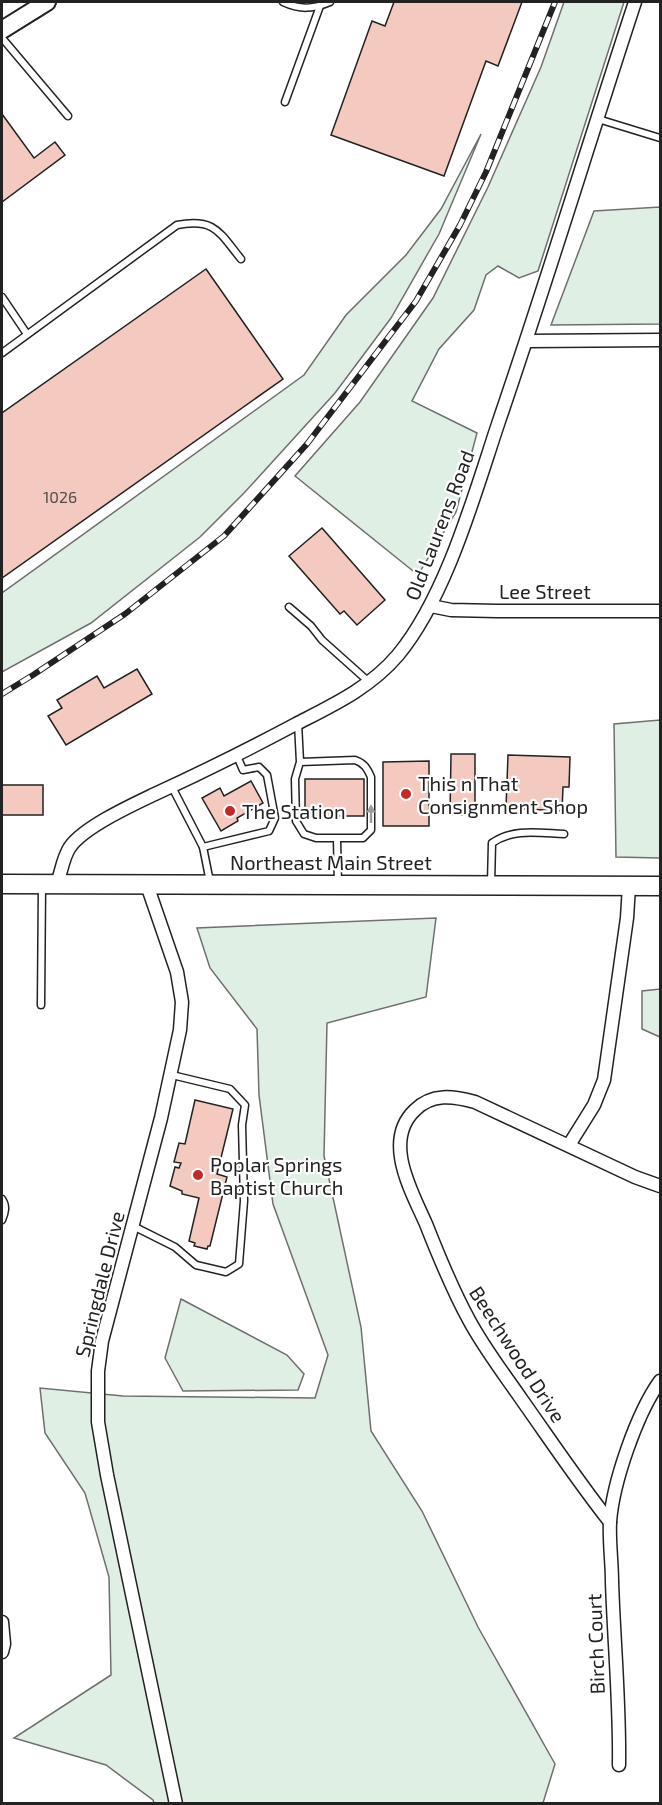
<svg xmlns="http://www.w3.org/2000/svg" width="662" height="1805" font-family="'Exo 2',sans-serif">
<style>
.green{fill:#e0efe3;stroke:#6f6f6f;stroke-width:1.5}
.building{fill:#f3c9c0;stroke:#222;stroke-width:1.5}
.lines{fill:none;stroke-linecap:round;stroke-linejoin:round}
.lane-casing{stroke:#222;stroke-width:9}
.street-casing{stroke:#222;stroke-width:15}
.secondary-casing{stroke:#222;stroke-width:20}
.primary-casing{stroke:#222;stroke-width:21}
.lane{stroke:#fff;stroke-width:6}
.street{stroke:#fff;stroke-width:12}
.secondary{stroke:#fff;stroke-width:16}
.primary{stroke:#fff;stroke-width:18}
.rail-casing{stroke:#222;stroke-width:6}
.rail{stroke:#fff;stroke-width:4;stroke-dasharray:11;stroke-linecap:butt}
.oneway{fill:#9c9c9c}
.poi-dot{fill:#c62828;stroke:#fff;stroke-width:2}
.labels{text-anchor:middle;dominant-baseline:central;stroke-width:4.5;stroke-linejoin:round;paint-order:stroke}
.number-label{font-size:16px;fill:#564c4a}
.street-label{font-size:20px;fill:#222;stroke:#fff}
.poi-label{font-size:20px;fill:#222;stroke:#fff;text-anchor:start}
</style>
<rect width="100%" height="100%" fill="#fff"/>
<g class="green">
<polygon points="564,2 624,2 538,271 519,278 498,266 486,275 474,310 439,349 412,401 477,433 456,512 418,575 295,476 360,402 433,298 488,187 541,67"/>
<polygon points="481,134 439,234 391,318 335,393 244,493 200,537 91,623 2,672 2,593 304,375 346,315 406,255 441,209"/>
<polygon points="660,207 660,324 551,325 594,211"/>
<polygon points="660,720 660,858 616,857 614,724"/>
<polygon points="436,918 426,997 327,1023 324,1156 361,1327 371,1431 422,1511 478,1627 555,1764 543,1803 154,1803 153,1800 106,1765 14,1738 111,1675 109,1577 85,1493 45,1433 40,1388 123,1396 315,1398 328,1355 273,1204 259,1095 257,1029 210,968 197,928"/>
<polygon points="660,989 660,1037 642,1029 642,991"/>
<polygon points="181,1299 287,1355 304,1374 298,1390 183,1391 165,1358"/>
</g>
<g class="building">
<polygon points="394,2 522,2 498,66 486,61 444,176 331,135 372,21 385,26"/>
<polygon points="2,114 34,158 55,142 65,155 2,202"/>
<polygon points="206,269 283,379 2,578 2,413"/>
<polygon points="322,528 385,600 357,625 344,611 340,614 289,556"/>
<polygon points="137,669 152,694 66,745 48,716 62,708 57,700 97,676 104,688"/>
<polygon points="451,754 475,754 475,815 450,815"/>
<polygon points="508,755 570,757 569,787 563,787 562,811 506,808"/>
<polygon points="429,761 429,826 383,826 383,762"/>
<rect x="305" y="779" width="59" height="37"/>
<polygon points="251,781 263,803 237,818 238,821 221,831 202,798 220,788 224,796"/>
<rect x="2" y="785" width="41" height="30"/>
<polygon points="195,1100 233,1109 217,1174 227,1177 210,1246 208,1246 207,1249 194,1246 195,1243 189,1241 199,1198 182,1194 182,1191 170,1186 175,1167 179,1168 181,1163 174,1162 179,1143 185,1144"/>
</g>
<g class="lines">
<defs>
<g id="lane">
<path d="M283 2C300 10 313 9 330 2"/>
<polyline points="2,38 68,116"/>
<polyline points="285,102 320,6"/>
<polyline points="598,119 660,138"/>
<polyline points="2,297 27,334"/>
<path d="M2 353 177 225C215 218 219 232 241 259"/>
<polyline points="289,607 311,626 322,640 369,682"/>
<path d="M298 723 300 762 295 779 296 821 304 834 316 838H363L371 830V777C367 768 364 763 355 760L300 762"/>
<polyline points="172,787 203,847 269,831 275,818 267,775 259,767 243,770 237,756"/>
<polyline points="337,839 338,884"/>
<polyline points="203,847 210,882"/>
<path d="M491 884 492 843C513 828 539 833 564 834"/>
<polyline points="41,1005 42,885"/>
<path d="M2 1199C7 1206 5 1213 2 1220"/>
<polyline points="133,1226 175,1247 196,1265 226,1272 239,1264 244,1201 242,1125 245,1105 230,1089 172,1075"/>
</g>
<g id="street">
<polyline points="527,341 660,340"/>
<polyline points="431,606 451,610 497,611 660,611"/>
<path d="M57 884C61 873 63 857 70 847 84 827 132 805 155 794 203 772 249 749 296 724 333 705 370 688 398 655 446 597 474 496 498 424 546 284 589 142 635 2"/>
<polyline points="147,885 177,972 182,1002 180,1030 161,1118 102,1341 98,1371 98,1422 107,1475 176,1804"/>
<polyline points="569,1145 594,1105 604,1080 627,918 629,886"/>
<path d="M610 1522C579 1483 551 1441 522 1400 504 1374 484 1348 469 1320 452 1289 439 1257 426 1224 412 1192 382 1141 415 1110 432 1093 453 1096 475 1102L635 1177 660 1186"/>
<polyline points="2,1622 4,1644 2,1652"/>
<path d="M619 1765C620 1705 614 1642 612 1582 612 1562 609 1542 610 1522 613 1482 637 1413 660 1381"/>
</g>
<polyline id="secondary" points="2,30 47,2"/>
<polyline id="primary" points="2,884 660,886"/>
</defs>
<use href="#lane" class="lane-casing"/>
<use href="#street" class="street-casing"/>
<use href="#secondary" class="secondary-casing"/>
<use href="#primary" class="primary-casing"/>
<use href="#lane" class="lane"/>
<use href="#street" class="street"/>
<use href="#secondary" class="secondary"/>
<use href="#primary" class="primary"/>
<defs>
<polyline id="rail" points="2,694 33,675 125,614 224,536 307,444 416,301 460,225 486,172 555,2"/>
</defs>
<use href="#rail" class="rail-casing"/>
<use href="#rail" class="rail"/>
</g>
<defs><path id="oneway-solid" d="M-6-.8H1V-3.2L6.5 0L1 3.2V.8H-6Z" transform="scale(1.5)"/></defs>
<use class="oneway" href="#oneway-solid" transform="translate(371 814) rotate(-90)"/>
<g class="poi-dot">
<circle cx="406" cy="794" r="6"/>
<circle cx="230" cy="811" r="6"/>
<circle cx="198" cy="1175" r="6"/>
</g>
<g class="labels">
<g class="number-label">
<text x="60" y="496">1026</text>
</g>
<g class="street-label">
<text transform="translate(439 525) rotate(-69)">Old Laurens Road</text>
<text x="545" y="591">Lee Street</text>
<text x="331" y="862">Northeast Main Street</text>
<text transform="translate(99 1284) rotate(-76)">Springdale Drive</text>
<text transform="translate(518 1354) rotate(57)">Beechwood Drive</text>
<text transform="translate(595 1644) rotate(-92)">Birch Court</text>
</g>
<g class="poi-label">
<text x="418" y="783">This n That<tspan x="418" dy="23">Consignment Shop</tspan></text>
<text x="242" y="811">The Station</text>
<text x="210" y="1164">Poplar Springs<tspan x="210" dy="23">Baptist Church</tspan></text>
</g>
</g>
<rect width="662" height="1805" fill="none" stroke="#222222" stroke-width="6"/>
</svg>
